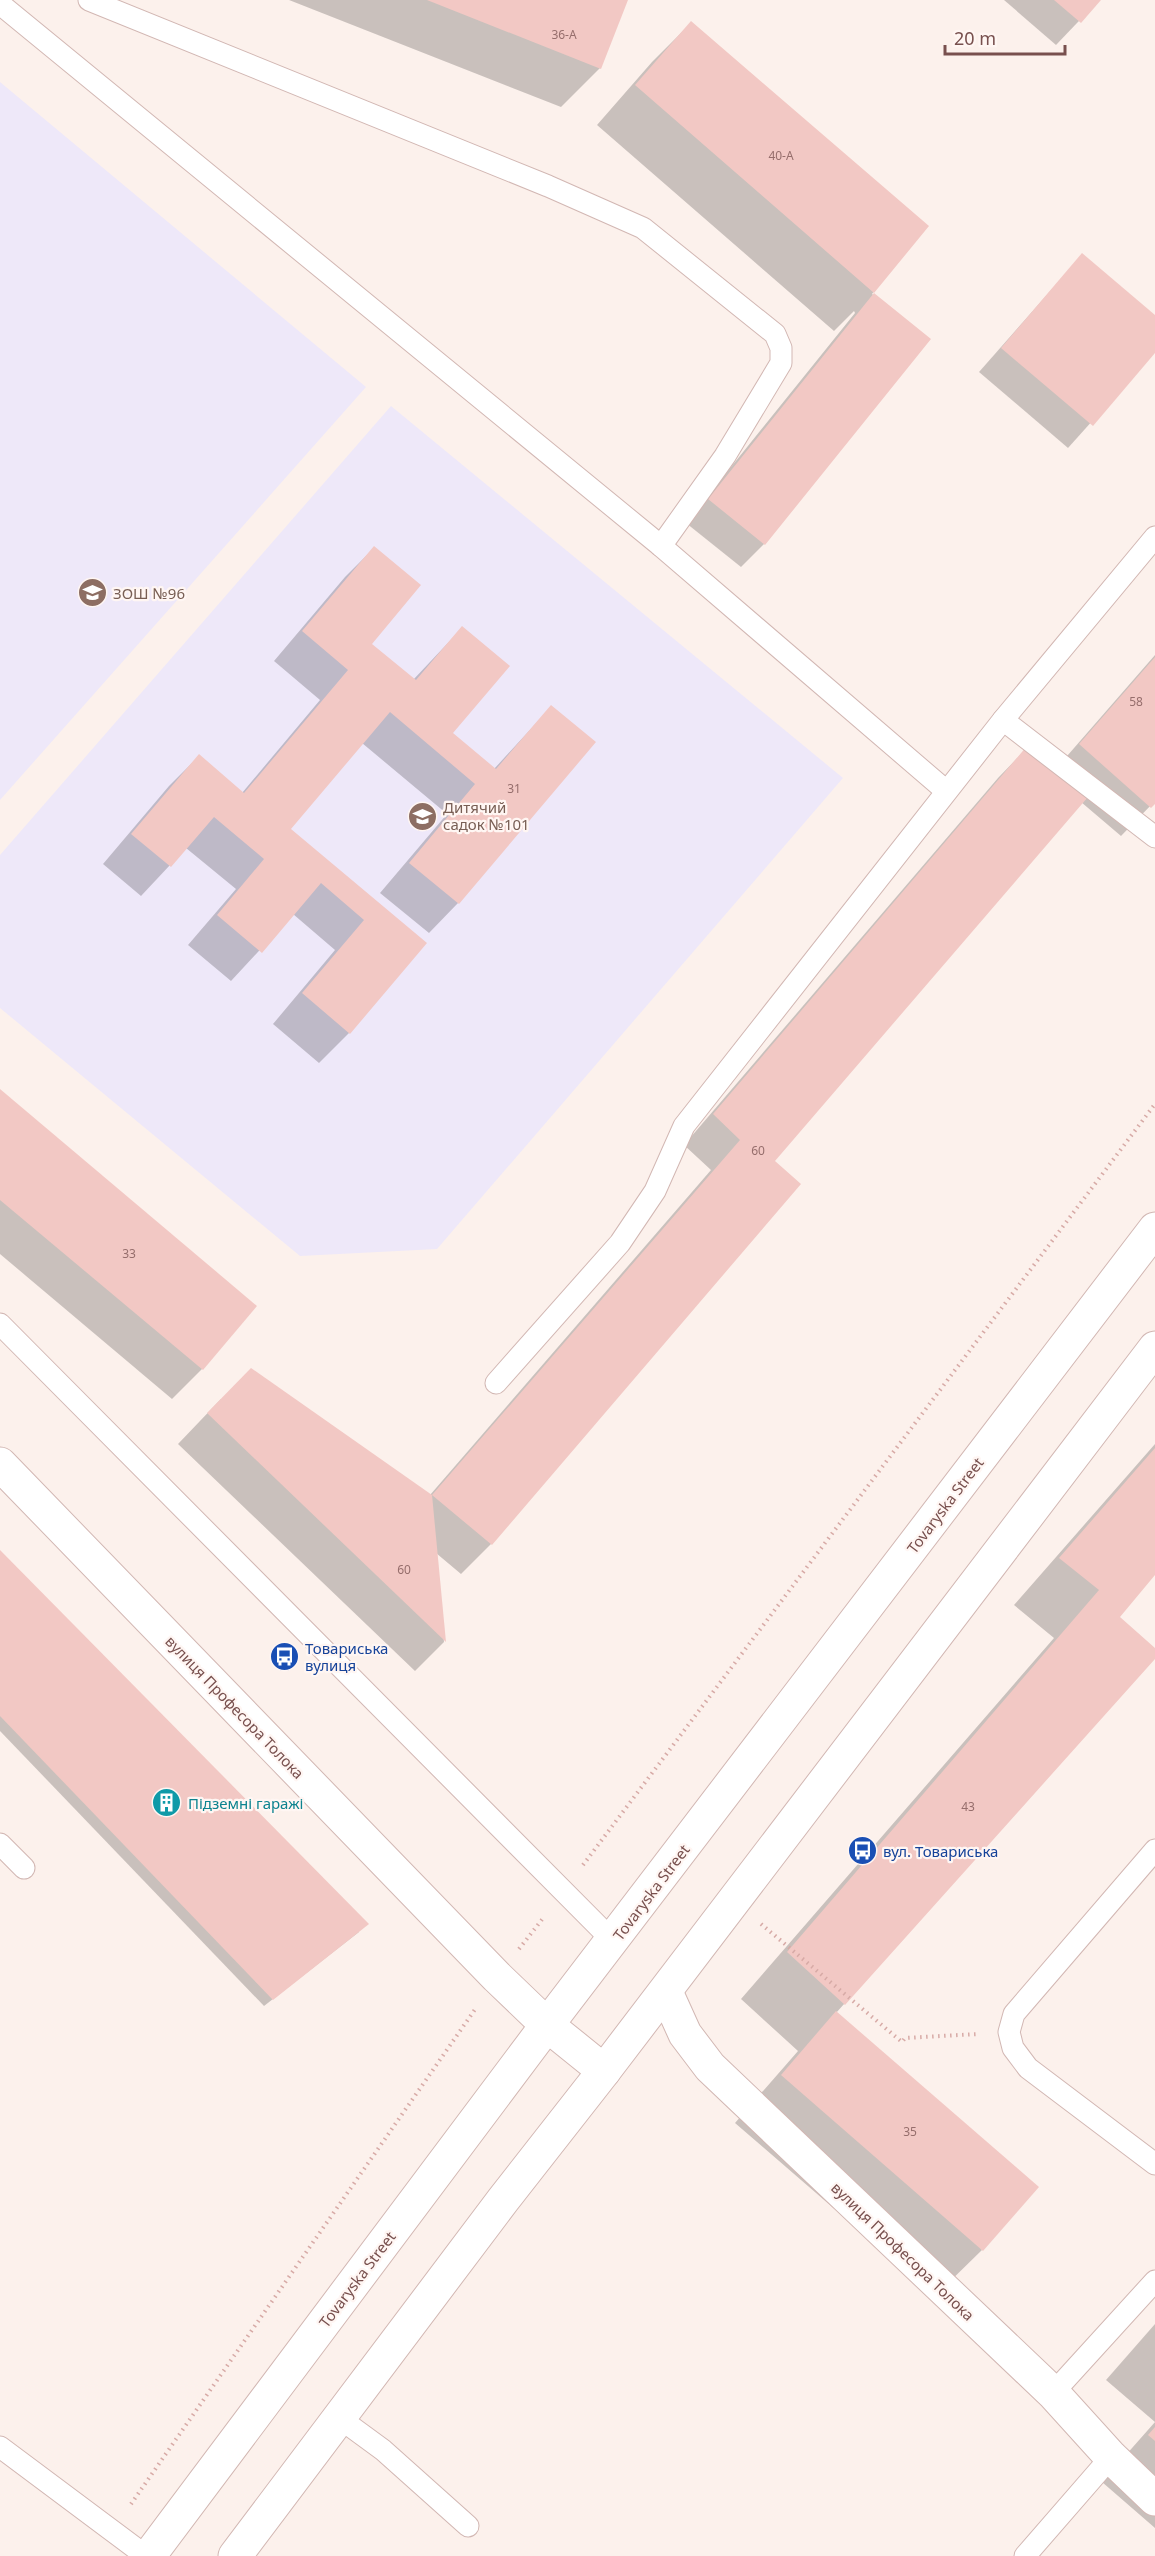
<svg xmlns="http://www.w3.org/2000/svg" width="1155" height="2556" font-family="'Noto Sans',sans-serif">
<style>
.education{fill:#eee8f9}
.shadow{fill:#0003}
.building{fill:#f2c8c4}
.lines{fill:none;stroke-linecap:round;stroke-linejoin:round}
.service-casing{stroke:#d2b7b3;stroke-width:23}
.minor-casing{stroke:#d2b7b3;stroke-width:35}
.tertiary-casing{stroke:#d2b7b3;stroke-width:35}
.path{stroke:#d7aaa6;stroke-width:4;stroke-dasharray:1.5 4.5;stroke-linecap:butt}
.service{stroke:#fff;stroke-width:21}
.minor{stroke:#fff;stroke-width:33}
.tertiary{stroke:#fff;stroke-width:33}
.labels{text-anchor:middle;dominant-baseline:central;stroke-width:4.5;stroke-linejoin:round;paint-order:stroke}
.number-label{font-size:12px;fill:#966e6c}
.education-label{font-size:15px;fill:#785e54;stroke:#fff6f3;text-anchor:start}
.street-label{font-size:15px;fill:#78504e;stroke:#fff6f3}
.transit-label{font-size:15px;fill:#164399;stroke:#fff6f3;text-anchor:start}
.culture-label{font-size:15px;fill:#0d838f;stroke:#fff6f3;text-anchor:start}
</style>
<rect width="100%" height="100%" fill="#fcf1ec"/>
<g class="education">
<polygon points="0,82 366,387 0,800"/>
<polygon points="391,406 843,778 437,1249 300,1256 0,1008 0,855"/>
</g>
<g class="shadow">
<polygon points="289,0 627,0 600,68 561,107"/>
<polygon points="1004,0 1099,0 1056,45"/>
<polygon points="691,23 927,226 872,294 929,339 764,544 741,567 686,523 855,313 854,311 834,331 597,125 652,62"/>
<polygon points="1082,255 1155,317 1155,351 1068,448 979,372"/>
<polygon points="374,548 370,644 413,680 462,628 451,733 494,769 551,707 458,903 429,933 380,893 447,814 362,743 289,829 425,943 349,1033 319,1063 273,1024 335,950 293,914 231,981 188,945 236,889 186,848 141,896 103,864 169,786 199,756 242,793 320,700 274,661 345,577"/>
<polygon points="1155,655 1155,801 1121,836 1081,802 773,1161 799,1184 491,1544 461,1574 436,1553 444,1642 415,1671 178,1444 221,1399 430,1495 711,1170 684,1145 998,778 1027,748 1054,771"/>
<polygon points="0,1091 255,1306 202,1369 172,1399 0,1254"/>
<polygon points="1155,1444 1155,1573 1118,1617 1155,1650 1155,1657 836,2013 982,2250 935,2296 735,2123 798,2051 741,1999 1054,1638 1014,1605"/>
<polygon points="0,1552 359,1932 264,2006 0,1731"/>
<polygon points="1155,2324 1155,2528 1102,2482 1155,2422 1106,2380"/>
</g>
<g class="building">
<polygon points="427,0 628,0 601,69"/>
<polygon points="1054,0 1101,0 1081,23"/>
<polygon points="691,21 929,226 874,293 931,339 765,545 708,499 874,293 635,85"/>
<polygon points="1082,253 1155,315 1155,353 1093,426 1001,348"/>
<polygon points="374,546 421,585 372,644 416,680 462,626 510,666 453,733 496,769 551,705 596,742 459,904 409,863 475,784 390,712 291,829 427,943 350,1034 302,993 364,920 321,883 262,953 217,915 264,859 214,817 171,867 131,834 199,754 244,793 348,670 302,631"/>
<polygon points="1155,657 1155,804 1151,808 1079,744"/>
<polygon points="1027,746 1088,797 775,1161 801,1184 492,1545 432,1495 740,1140 713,1114"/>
<polygon points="0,1089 257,1306 203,1370 0,1200"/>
<polygon points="251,1368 432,1495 446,1642 207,1413"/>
<polygon points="1155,1448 1155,1575 1120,1617 1155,1648 1155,1659 845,2005 787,1952 1099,1590 1059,1558"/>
<polygon points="0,1550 369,1924 273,2000 0,1716"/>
<polygon points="836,2011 1039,2187 983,2251 781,2075"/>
<polygon points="1155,2427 1155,2441 1148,2435"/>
</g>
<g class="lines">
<defs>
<g id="service">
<polyline points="89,0 548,186 643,228 775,334 781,348 781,363 725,456 661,546"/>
<polyline points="0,4 661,546 945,790"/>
<polyline points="1003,720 1155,537"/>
<polyline points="0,1324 613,1941"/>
<polyline points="496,1383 620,1243 655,1191 684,1126 1003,720 1155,837"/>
<polyline points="0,1844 24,1868"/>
<polyline points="1155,1850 1014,2014 1009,2032 1013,2048 1028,2068 1155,2164"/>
<polyline points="1053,2393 1155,2281"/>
<polyline points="338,2417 383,2450 468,2526"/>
<polyline points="0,2447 146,2556"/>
<polyline points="1025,2556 1111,2457"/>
</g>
<g id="minor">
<polyline points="666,1992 685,2034 710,2067 1053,2393 1111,2457 1155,2499"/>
<polyline points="149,2556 547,2025"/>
<polyline points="235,2556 503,2200 604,2071"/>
</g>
<g id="tertiary">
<polyline points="0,1464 497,1977 547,2025 604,2071 1155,1348"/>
<polyline points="547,2025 1155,1229"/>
</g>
</defs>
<use href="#service" class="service-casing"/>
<use href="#minor" class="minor-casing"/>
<use href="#tertiary" class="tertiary-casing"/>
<g class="path">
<polyline points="583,1865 1155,1104"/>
<polyline points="761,1924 902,2042 905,2038 978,2034"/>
<polyline points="519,1949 544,1917"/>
<polyline points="131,2504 476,2008"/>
</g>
<use href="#service" class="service"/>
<use href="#minor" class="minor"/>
<use href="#tertiary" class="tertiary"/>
</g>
<defs>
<symbol id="school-disc" viewBox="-11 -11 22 22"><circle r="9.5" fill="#8d6e63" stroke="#fff6f3"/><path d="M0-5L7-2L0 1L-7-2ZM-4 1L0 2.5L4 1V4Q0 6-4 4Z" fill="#fff"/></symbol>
<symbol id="bus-disc" viewBox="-11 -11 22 22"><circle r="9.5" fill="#1a4fb4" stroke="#fff6f3"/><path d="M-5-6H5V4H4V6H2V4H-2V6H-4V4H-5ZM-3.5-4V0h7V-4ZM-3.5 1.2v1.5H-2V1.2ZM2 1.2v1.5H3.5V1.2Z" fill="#fff"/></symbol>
<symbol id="building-disc" viewBox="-11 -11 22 22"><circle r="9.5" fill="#0f9aa8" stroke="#fff6f3"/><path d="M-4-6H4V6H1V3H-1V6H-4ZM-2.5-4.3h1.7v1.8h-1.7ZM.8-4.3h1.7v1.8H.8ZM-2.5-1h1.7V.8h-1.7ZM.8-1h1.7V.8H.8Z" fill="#fff"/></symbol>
</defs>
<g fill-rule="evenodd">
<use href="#school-disc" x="76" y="576" width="33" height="33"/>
<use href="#school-disc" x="406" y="800" width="33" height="33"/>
<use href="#bus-disc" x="268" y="1640" width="33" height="33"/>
<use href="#building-disc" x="150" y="1786" width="33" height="33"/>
<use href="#bus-disc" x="846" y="1834" width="33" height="33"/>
</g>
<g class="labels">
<g class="number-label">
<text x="564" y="34">36-А</text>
<text x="781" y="155">40-А</text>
<text x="1136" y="701">58</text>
<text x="514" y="788">31</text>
<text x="758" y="1150">60</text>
<text x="129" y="1253">33</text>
<text x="404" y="1569">60</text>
<text x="968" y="1806">43</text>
<text x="910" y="2131">35</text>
</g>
<g class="education-label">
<text x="113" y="593">ЗОШ №96</text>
<text x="443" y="807">Дитячий<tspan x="443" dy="17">садок №101</tspan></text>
</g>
<g class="street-label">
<text transform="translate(945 1505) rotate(-53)">Tovaryska Street</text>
<text transform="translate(235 1707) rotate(46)">вулиця Професора Толока</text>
<text transform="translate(651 1892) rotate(-53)">Tovaryska Street</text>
<text transform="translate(903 2251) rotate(44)">вулиця Професора Толока</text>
<text transform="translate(357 2279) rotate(-53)">Tovaryska Street</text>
</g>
<g class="transit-label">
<text x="305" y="1648">Товариська<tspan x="305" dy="17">вулиця</tspan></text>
<text x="883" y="1851">вул. Товариська</text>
</g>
<g class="culture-label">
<text x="188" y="1803">Підземні гаражі</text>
</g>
</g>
<path d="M945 45v9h120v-9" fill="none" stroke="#78504e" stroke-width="3"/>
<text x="954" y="45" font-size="18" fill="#78504e" stroke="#fff6f3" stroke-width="4.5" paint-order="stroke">20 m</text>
</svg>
